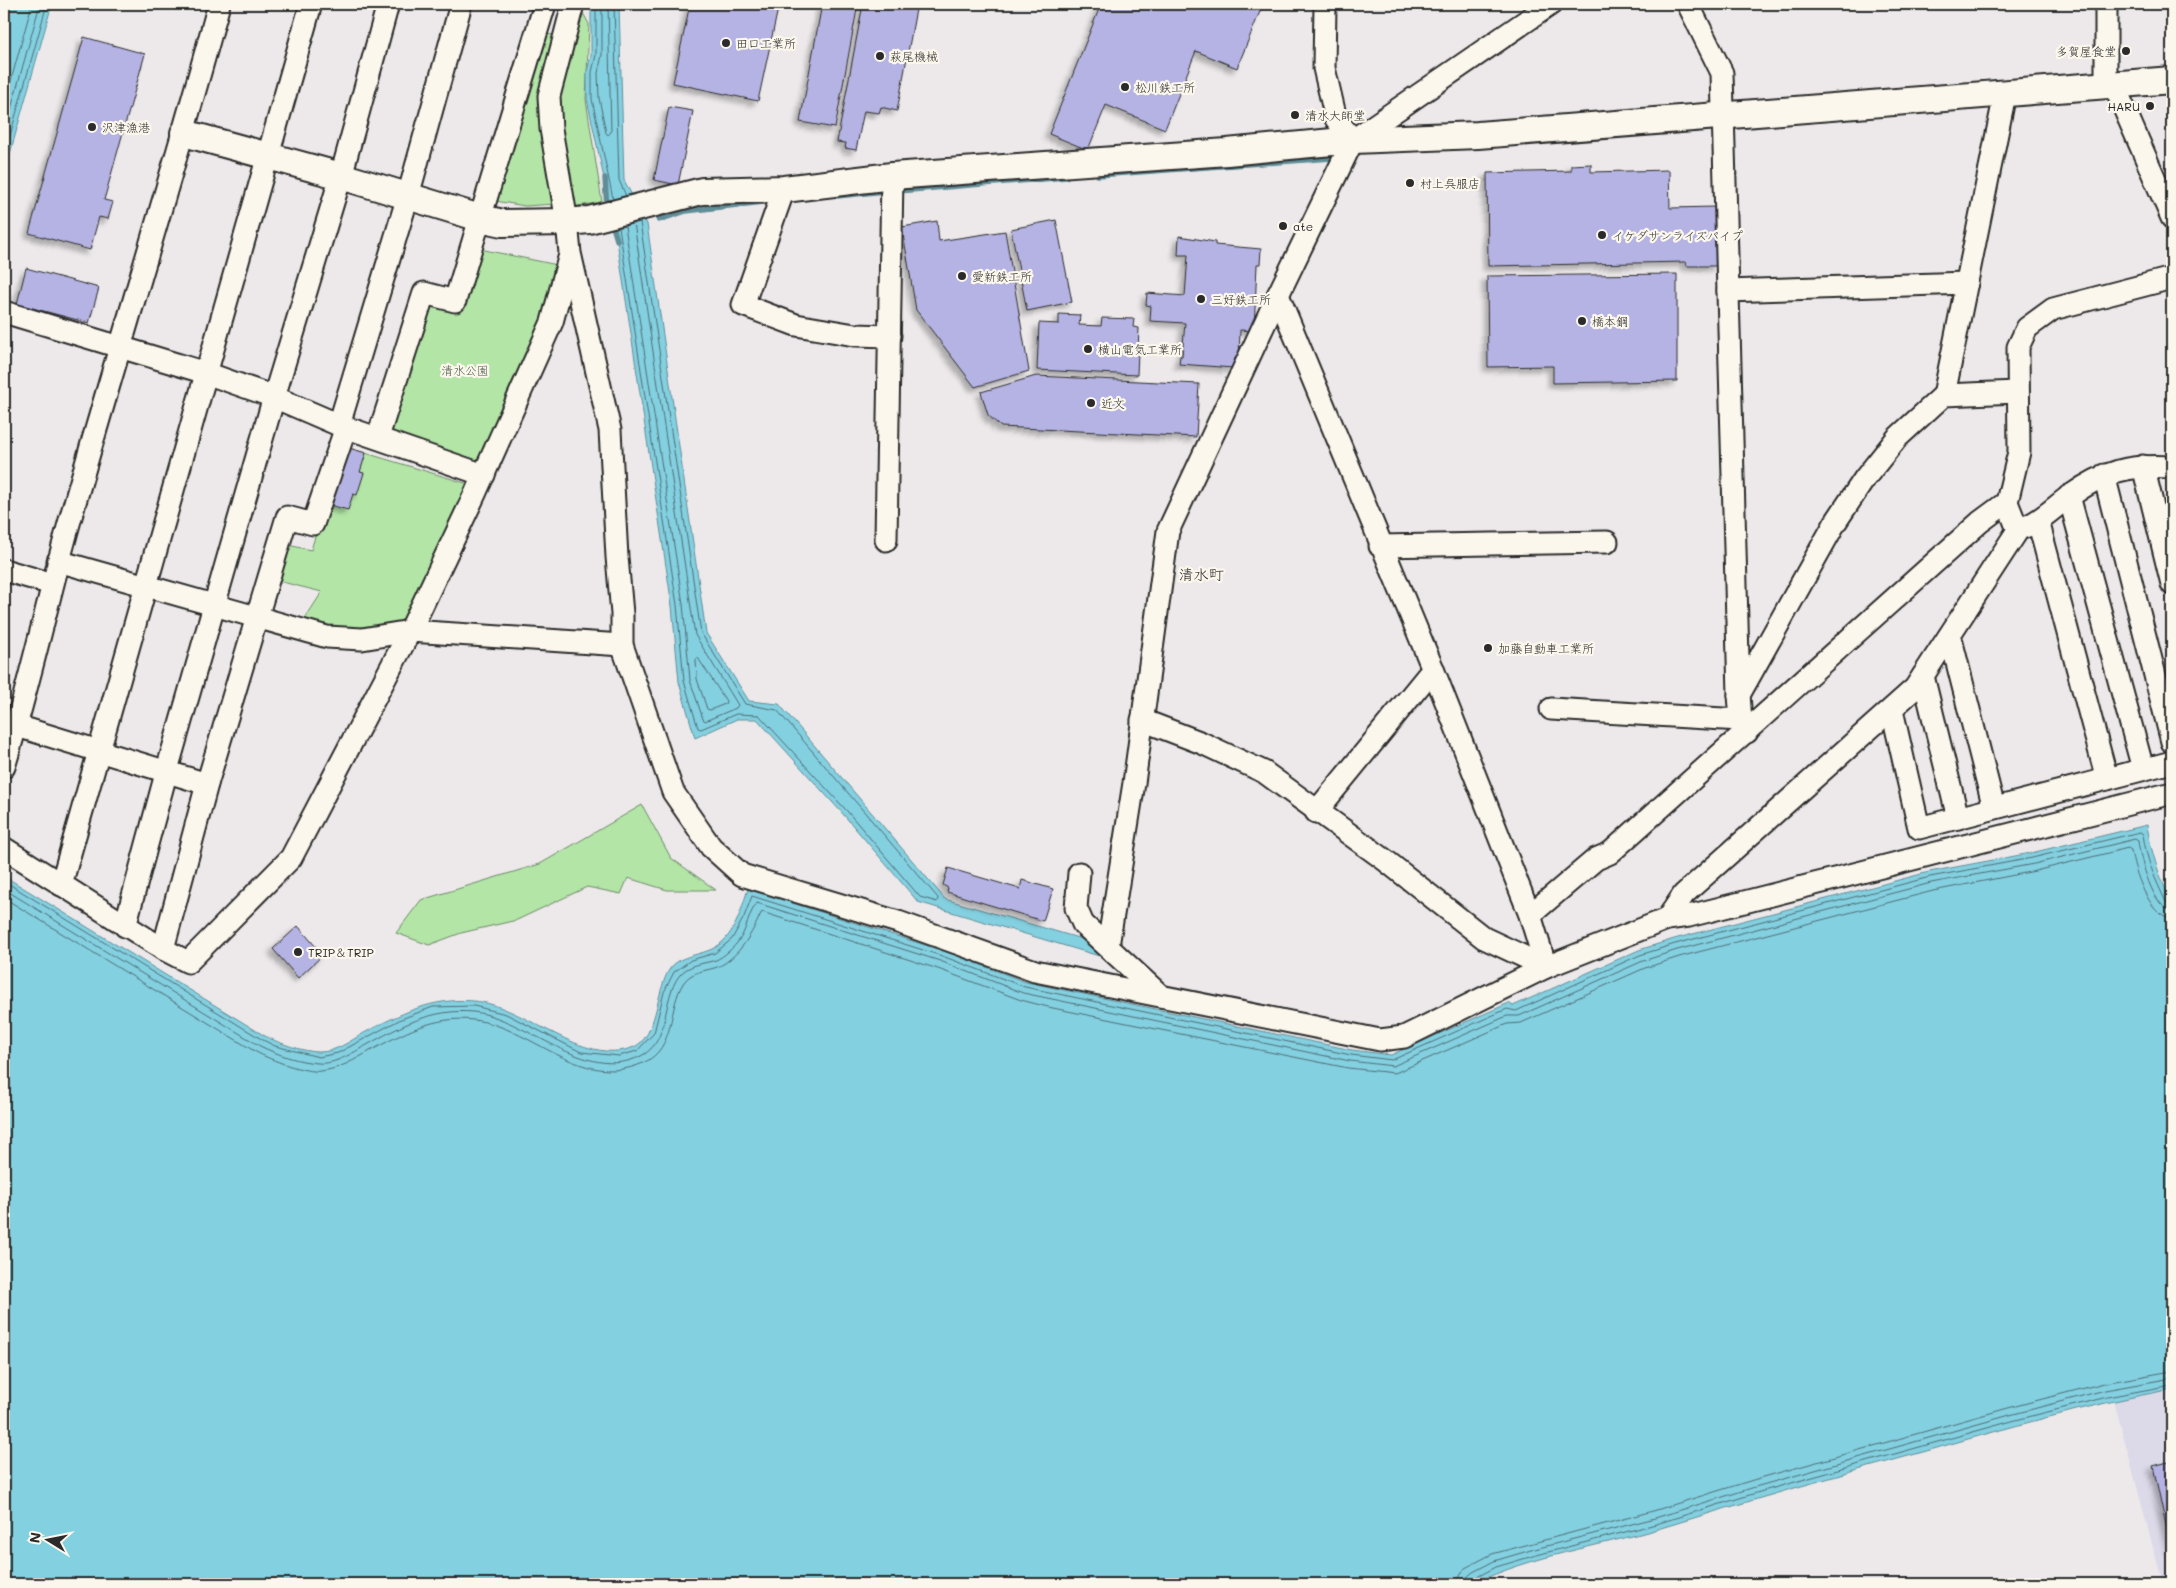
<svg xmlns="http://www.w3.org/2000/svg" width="2176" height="1588" font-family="Mali,'Klee One',sans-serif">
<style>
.built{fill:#dcd9e8}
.green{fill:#b2e5a6;stroke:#6e8868}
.water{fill:#83d0e1;stroke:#608e98}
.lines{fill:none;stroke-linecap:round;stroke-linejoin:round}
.shore{stroke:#4e6d74;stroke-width:1}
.stream{stroke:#608e98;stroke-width:5.5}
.building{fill:#b4b3e4;stroke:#2b2b2b;filter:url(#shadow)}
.minor-casing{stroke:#2b2b2b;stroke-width:25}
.tertiary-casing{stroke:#2b2b2b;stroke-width:30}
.minor{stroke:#fbf7ec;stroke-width:21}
.tertiary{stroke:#fbf7ec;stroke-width:26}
.poi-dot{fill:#2b2b2b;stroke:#fbf7ec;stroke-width:2}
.labels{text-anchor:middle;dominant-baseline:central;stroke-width:4.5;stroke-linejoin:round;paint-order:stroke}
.poi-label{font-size:12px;fill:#2b2b2b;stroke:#fbf7ec;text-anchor:start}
.park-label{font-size:12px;fill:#4d5a4a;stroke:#fbf7ec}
.quarter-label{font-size:15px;fill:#2b2b2b;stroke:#fbf7ec}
</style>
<defs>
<filter id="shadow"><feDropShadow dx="-4.5" dy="4.5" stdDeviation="2.5" flood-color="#0004"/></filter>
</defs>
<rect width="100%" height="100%" fill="#ede9ea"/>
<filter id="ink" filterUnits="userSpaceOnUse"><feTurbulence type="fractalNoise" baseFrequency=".02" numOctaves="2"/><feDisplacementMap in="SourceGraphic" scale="10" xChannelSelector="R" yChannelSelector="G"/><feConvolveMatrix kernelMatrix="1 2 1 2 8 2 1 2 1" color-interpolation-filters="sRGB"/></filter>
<g filter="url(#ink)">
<polygon class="built" points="2172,1388 2172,1584 2163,1584 2114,1401"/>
<g class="green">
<polygon points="578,4 589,24 586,100 602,202 572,207 562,154 557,88"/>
<polygon points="544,34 555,35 555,204 525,206 495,201 520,124"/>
<polygon points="475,248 567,267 489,463 466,466 382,435 425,299 460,310"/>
<polygon points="342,446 472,485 406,623 332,630 304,620 322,592 274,580 283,544 311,550"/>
<polygon points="642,805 671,858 716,890 667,890 628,878 621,894 587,887 517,920 461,933 429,945 396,933 421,900 540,864"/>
</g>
<g class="water">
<polygon points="4,4 52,4 4,175"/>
<polygon points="591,4 619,4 624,180 647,224 706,633 749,701 779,704 945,899 1092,942 1099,956 918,902 843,814 757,719 737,719 695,738 679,682 672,606 616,234 587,99 587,71 591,55"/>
<path d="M2147 825C2151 854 2160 877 2172 904V1389C2088 1405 2006 1428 1923 1452 1835 1476 1748 1501 1661 1528 1599 1547 1532 1555 1473 1584H4V876L265 1036C278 1043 305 1052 319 1052 336 1052 350 1041 364 1033 399 1014 433 997 474 1001 525 1005 583 1068 634 1047 657 1037 656 991 669 970 679 955 697 956 712 949 734 939 741 910 748 889L944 951 1026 982 1352 1050 1391 1055 1509 1003 1513 1006 1639 950 1674 939 1929 872 2031 853Z"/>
</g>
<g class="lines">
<g class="shore">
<polyline points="596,4 596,55 592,72 592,99 613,199"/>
<polyline points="602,4 602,55 598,73 599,98 606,133 608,135 611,132 608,4"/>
<polyline points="614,4 619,180 626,196"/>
<polyline points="4,106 32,4"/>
<polyline points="4,134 40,4"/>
<polyline points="4,157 47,4"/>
<polyline points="625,226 683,604 690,680 703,719 705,721 736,708 738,705 695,635 634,223"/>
<polyline points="619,227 677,605 684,681 698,728 701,729 736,714 759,715 847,811 920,897 937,902 938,898 777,710 745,704 701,633 640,222"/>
<polygon points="698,658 726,701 725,704 710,710 707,709 697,679 696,660"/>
<path d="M4 881 263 1040 275 1046 319 1057 338 1053 401 1019 433 1007 474 1006 506 1014 581 1052 619 1056 637 1051 654 1033 664 992 674 972 691 960 715 953 732 939 744 917 752 896 942 956 1025 987 1351 1055 1392 1060 1507 1009 1516 1011 1640 955 1675 944 1930 877 2032 858 2140 832 2143 834C2146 859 2155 879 2166 902L2172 904"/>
<path d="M4 889 260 1046C276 1054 299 1062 318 1063 335 1065 352 1053 367 1045 400 1026 433 1008 473 1012 526 1017 585 1084 641 1056 671 1041 661 1000 679 976 688 964 703 964 716 960 723 957 732 949 737 943 747 932 748 913 757 903L940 961 1023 993 1350 1061 1393 1066 1507 1016H1519L1643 961 1677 950 1931 883 2034 864 2135 839 2138 841C2140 858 2153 909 2172 911"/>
<path d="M4 898 256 1052C271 1060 305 1073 321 1071 340 1069 354 1060 370 1051 402 1034 434 1015 473 1020 532 1026 580 1091 643 1063 677 1048 667 1007 684 982 694 968 713 972 725 963 739 953 747 941 755 926 758 921 759 916 762 912L938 969 1021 1000 1048 1007 1348 1068 1395 1073 1507 1024 1521 1023 1645 968 1679 957 1933 891 2035 871 2128 848 2131 850C2134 870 2149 917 2172 918"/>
<polyline points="1459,1584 1460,1576 1465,1568 1492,1554 1653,1511 1753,1480 2008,1408 2104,1383 2172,1371"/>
<polyline points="1466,1584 1467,1577 1473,1572 1494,1561 1531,1550 1655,1518 1755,1487 2010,1415 2105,1390 2172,1378"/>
<polyline points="1472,1584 1475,1578 1496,1567 1533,1556 1656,1524 1756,1493 2012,1421 2107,1397 2172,1385"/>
</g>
<g class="stream">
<polyline points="1098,175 1331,158"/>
<polyline points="605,178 607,209"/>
<polyline points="898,191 1066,177"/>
<polyline points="837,196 885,191"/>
<polyline points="611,220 617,240"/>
<polyline points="659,220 686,211 763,202"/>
</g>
</g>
<g class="building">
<polygon points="690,4 779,4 758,101 673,83"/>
<polygon points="822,4 858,4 835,128 800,122"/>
<polygon points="863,4 917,4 897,111 881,107 879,113 864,111 856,150 845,148 846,143 837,142"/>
<polygon points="1101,4 1263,4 1237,68 1196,51 1165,129 1106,105 1088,150 1049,134"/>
<polygon points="84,37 145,54 104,200 113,202 108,219 99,217 90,250 29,233"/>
<polygon points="669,107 693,111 678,185 654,180"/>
<polygon points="1591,164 1591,172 1669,170 1670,208 1715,207 1717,266 1687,266 1686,262 1488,266 1487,173 1571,171 1571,165"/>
<polygon points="1056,220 1072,302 1027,311 1011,229"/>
<polygon points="937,221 939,241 1005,231 1029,371 975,387 916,310 902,227"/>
<polygon points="1179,236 1215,242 1215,245 1261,249 1260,264 1257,264 1254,331 1240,330 1239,359 1235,358 1234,368 1179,364 1180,356 1182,356 1185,323 1150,321 1151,306 1146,305 1147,293 1185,296 1188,255 1178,255"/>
<polygon points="26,268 99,288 89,323 17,304"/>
<polygon points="1677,274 1677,381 1553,383 1553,366 1488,367 1487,276"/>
<polygon points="1059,314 1080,315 1079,325 1101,326 1102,318 1134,319 1133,327 1139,328 1137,375 1037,370 1039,323 1059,324"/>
<polygon points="1036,376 1199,384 1196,437 1001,427 988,415 981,392"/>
<polygon points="342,446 366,453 360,472 364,473 357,495 353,494 348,510 326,504"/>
<polygon points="948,868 1020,889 1022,880 1053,889 1043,921 947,892 948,888 943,885"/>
<polygon points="298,926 323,955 298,978 273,949"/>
<polygon points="2172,1461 2172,1553 2153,1466"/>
</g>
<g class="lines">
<defs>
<g id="minor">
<polyline points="573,4 549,96 551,129 567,222 570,253 610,430 617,557 622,614 622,645 673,792 711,847 742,875 898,922 1035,971 1380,1040 1404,1037 1546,967 1667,919 1689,916 2172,793"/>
<polyline points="1325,4 1324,68 1336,119 1353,140"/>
<polyline points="1688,4 1722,73 1739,695 1741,720 1747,732"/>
<polyline points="2106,4 2106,86"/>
<polyline points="2114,85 2172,218"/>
<polyline points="784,189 743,305 796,325 855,335 890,336"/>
<polyline points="1728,291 1967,283"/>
<polyline points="1278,295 1433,669 1530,915 1546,967"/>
<polyline points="4,312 206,373 274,397 339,425 484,475"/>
<polyline points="1944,395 2005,94"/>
<polyline points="339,425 408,196 461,4"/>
<polyline points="378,437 424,293 455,301 545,4"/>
<polyline points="2143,466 2172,584"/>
<polyline points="2104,475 2172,742"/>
<polyline points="2069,496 2143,769"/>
<polyline points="2038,521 2107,779"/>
<path d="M2025 527C2043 520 2054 507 2070 496 2105 471 2130 464 2172 467"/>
<polyline points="886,540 892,176"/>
<polyline points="1380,546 1607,542"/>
<polyline points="58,561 327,637 362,639 410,631 622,645"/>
<polyline points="4,570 52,584"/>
<polyline points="1950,635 1994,808"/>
<polyline points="1923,676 1958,818"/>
<polyline points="1739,695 1835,523 1865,478 1897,438 1944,395 2018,392"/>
<polyline points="1551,709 1741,720"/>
<polyline points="1892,710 1919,828 2172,762"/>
<polyline points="1142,720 1202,743 1264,772 1385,860 1484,938 1546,967"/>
<polyline points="17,726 207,784"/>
<path d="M4 767C30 683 48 597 72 513 120 343 173 174 219 4"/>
<polyline points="1316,812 1433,669"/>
<polyline points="4,848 163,949 188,962 291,858 410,631 475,494 552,322 569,258"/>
<polyline points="1079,873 1076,908 1083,924 1161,996"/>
<polyline points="61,885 311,4"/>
<polyline points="1530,915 1596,859 1610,853 1980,522 2007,502 2019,452 2018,347 2027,328 2053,309 2172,278"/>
<polyline points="1667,919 1684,894 1915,688 2018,530 2007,502"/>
<polyline points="125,926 167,770 274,397 341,176 388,4"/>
<polyline points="1108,946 1134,783 1168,531 1278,295 1353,140 1551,4"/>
<polyline points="163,949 207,784 287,517 313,524 346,427"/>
</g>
<polyline id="tertiary" points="184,133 341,176 480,218 503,223 567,222 589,220 702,191 784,189 892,176 1227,152 1353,140 1478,135 2172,80"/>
</defs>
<use href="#minor" class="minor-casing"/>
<use href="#tertiary" class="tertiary-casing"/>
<use href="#minor" class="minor"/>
<use href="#tertiary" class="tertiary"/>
</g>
</g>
<g class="poi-dot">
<circle cx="726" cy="43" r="5"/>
<circle cx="2126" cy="51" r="5"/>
<circle cx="880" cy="56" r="5"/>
<circle cx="1125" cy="87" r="5"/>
<circle cx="2150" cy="106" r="5"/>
<circle cx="1295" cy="115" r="5"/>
<circle cx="92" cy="127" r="5"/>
<circle cx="1410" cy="183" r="5"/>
<circle cx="1283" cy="226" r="5"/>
<circle cx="1602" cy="235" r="5"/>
<circle cx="962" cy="276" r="5"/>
<circle cx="1201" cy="299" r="5"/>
<circle cx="1582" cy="321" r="5"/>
<circle cx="1088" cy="349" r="5"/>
<circle cx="1091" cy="403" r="5"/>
<circle cx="1488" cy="648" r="5"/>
<circle cx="298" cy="952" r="5"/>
</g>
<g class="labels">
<g class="poi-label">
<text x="736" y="43">田口工業所</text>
<text x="2116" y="51" text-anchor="end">多賀屋食堂</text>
<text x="890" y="56">萩尾機械</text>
<text x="1135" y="87">松川鉄工所</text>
<text x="2140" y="106" text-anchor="end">HARU</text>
<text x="1305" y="115">清水大師堂</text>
<text x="102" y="127">沢津漁港</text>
<text x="1420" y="183">村上呉服店</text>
<text x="1293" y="226">ate</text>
<text x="1612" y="235">イケダサンライズパイプ</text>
<text x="972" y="276">愛新鉄工所</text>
<text x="1211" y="299">三好鉄工所</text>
<text x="1592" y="321">橋本鋼</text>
<text x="1098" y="349">横山電気工業所</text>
<text x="1101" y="403">近文</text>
<text x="1498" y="648">加藤自動車工業所</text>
<text x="308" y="952">TRIP＆TRIP</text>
</g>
<g class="park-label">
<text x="465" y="370">清水公園</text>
</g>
<g class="quarter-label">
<text x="1201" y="574">清水町</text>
</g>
</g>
<rect width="2176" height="1588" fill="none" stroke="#fbf7ec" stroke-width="20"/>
<rect x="10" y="10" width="2156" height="1568" fill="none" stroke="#2b2b2b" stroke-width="2" filter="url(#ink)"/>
<g transform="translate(48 1540) rotate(280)" stroke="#fbf7ec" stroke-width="4" paint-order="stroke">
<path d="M0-4L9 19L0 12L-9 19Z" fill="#2b2b2b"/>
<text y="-8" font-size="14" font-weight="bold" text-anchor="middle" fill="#2b2b2b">N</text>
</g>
</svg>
